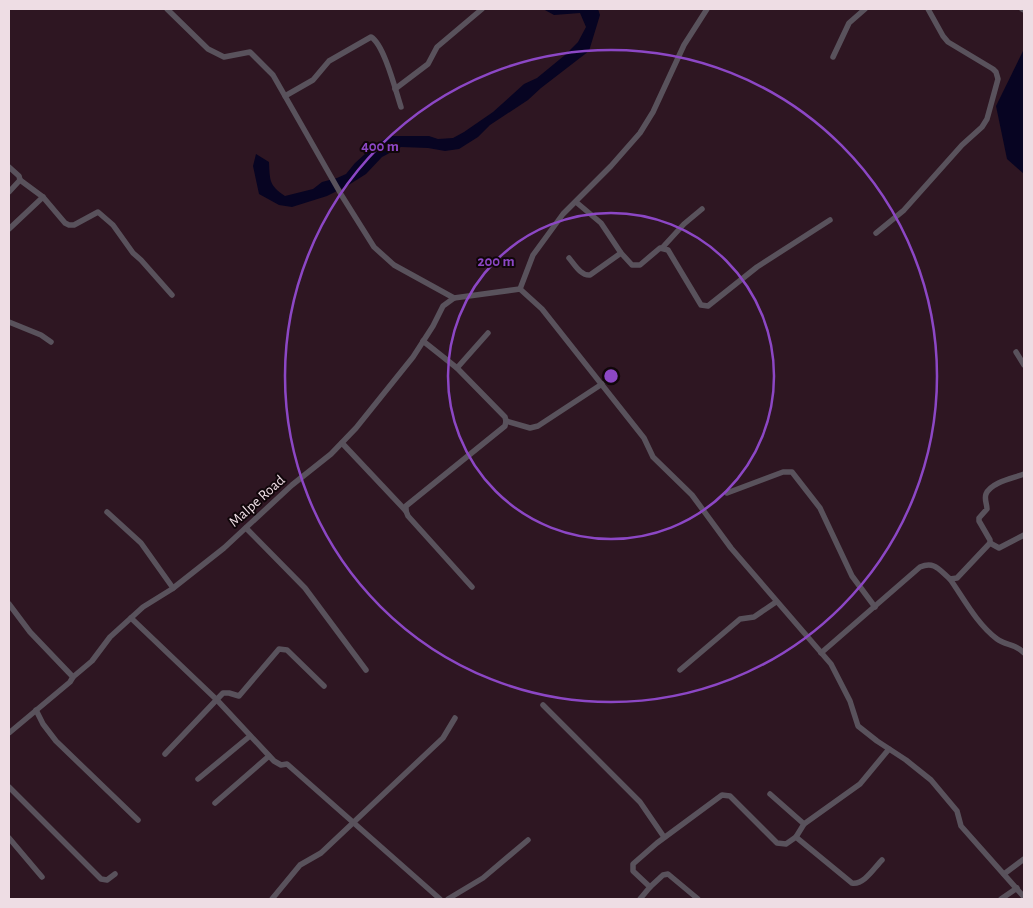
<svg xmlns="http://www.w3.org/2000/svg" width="1033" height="908" font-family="'Alegreya Sans',sans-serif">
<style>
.water{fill:#070422}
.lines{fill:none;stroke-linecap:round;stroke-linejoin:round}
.minor{stroke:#59525c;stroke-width:5.5}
.ring{fill:none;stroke:#8c47c5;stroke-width:2.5}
.labels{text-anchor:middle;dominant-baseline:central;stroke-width:4;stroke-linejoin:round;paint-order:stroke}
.street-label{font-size:15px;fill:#eedde4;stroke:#10060a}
.centre{fill:#8c47c5;stroke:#10060a;stroke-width:2.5}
.ring-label{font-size:15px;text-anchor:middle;font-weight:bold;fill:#8c47c5;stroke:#10060a;stroke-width:4;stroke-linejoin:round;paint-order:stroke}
</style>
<rect width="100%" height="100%" fill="#2e1622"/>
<g class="water">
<path d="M543 9H598L600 15 589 51 541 88 528 100 490 125 478 137 459 149 445 151 428 148 401 147 382 157 366 174 347 186 327 196 292 207 279 205 259 194 253 166 256 154 269 162C270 181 269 185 285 196L313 189 322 182 337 178 346 174 355 163 375 145 390 136H429L438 139 453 138 464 132 493 112 524 84 537 78 565 55 578 42 586 27 580 13 554 15Z"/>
<polygon points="1024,49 1024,174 1007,159 996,106"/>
</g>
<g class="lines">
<g class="minor">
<polyline points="167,9 208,49 224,57 250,52 273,75 342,196 374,247 394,265 454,298"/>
<polyline points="1022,9 1024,10"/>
<polyline points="833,57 849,23 865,9"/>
<polyline points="395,89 428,64 437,47 482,9"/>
<path d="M285 96 313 80 329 61 371 37C384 44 396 92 401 107"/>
<polyline points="9,167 19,176 20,180 9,192"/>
<polyline points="20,180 43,197 65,223 69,225 74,225 98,212 113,225 133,253 141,260 172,295"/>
<polyline points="576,202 601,223 621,253 632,265 640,265 660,248 668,250 701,305 708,306 757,267 830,220"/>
<polyline points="9,229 43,197"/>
<polyline points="876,233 904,210 962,145 982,127 987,119 998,79 996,72 993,69 948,42 943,36 928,9"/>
<polyline points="662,248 684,224 702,209"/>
<path d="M569 258C575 265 581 276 590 275L621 253"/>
<polyline points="520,289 542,309 644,438 653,457 692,495 731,548 831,664 850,701 858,726 877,741 906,760 931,780 957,811 961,826 1024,897"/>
<polyline points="520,289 533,255 563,214 611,166 640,133 653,112 684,45 707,9"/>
<polyline points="9,322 41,335 51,342"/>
<polyline points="423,341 457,368 505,417 506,421 505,426 406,506 406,511 408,516 472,587"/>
<polyline points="1016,352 1024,365"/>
<polyline points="457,368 488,333"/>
<polyline points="506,421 530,428 538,426 602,384"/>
<polyline points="342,443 406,511"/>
<polyline points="727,493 783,472 792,472 820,508 852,576 875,607"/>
<polyline points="107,512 141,543 173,588"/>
<polyline points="246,528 305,588 366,670"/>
<polyline points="990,543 999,548 1024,535"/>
<path d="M950 579C964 599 977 624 997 639 1006 646 1015 643 1024 653"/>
<polyline points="9,604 30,632 73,677 92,661 110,637 143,607 172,589 224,548 292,485 331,454 356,428 413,357 433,326 443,306 454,298 520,289"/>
<polyline points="131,618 217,700 274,761 281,765 287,764 440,899"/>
<path d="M821 653 920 567C935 561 939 570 950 579L957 578 990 543V540L979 521V518L987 509C987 504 984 499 986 494 991 482 1014 478 1024 474"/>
<polyline points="680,670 740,619 754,617 776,602"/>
<polyline points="543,705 640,802 664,837"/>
<polyline points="36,710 43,724 56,741 138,820"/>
<polyline points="9,733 70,682 73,677"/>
<polyline points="165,754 223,693 229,693 239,696 279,649 287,650 324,686"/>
<polyline points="198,779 250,736"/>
<polyline points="9,787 101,879 107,880 115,874"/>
<polyline points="770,794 804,824"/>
<polyline points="215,803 269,756"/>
<path d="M796 837 852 883C864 885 874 868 882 860"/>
<polyline points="9,838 42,877"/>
<polyline points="1004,874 1024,859"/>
<polyline points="650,887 663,875 668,874 698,899"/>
<polyline points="272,899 300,865 321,853 443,738 455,718"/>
<polyline points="448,899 483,878 528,840"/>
<polyline points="640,899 650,887 633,871 633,864 657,843 722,795 730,796 777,843 786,844 796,837 804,824 860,784 889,749"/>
<polyline points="1001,899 1017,888"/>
</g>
</g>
<g class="ring">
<circle cx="611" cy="376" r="163"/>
<circle cx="611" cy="376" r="326"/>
</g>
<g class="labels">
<g class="street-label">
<text transform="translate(257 501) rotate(-42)">Malpe Road</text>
</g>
</g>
<circle cx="611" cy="376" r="8" class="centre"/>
<g class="ring-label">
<text x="380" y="151">400 m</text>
<text x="496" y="266">200 m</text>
</g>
<rect width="1033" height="908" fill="none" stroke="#eedde4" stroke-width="20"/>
</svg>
